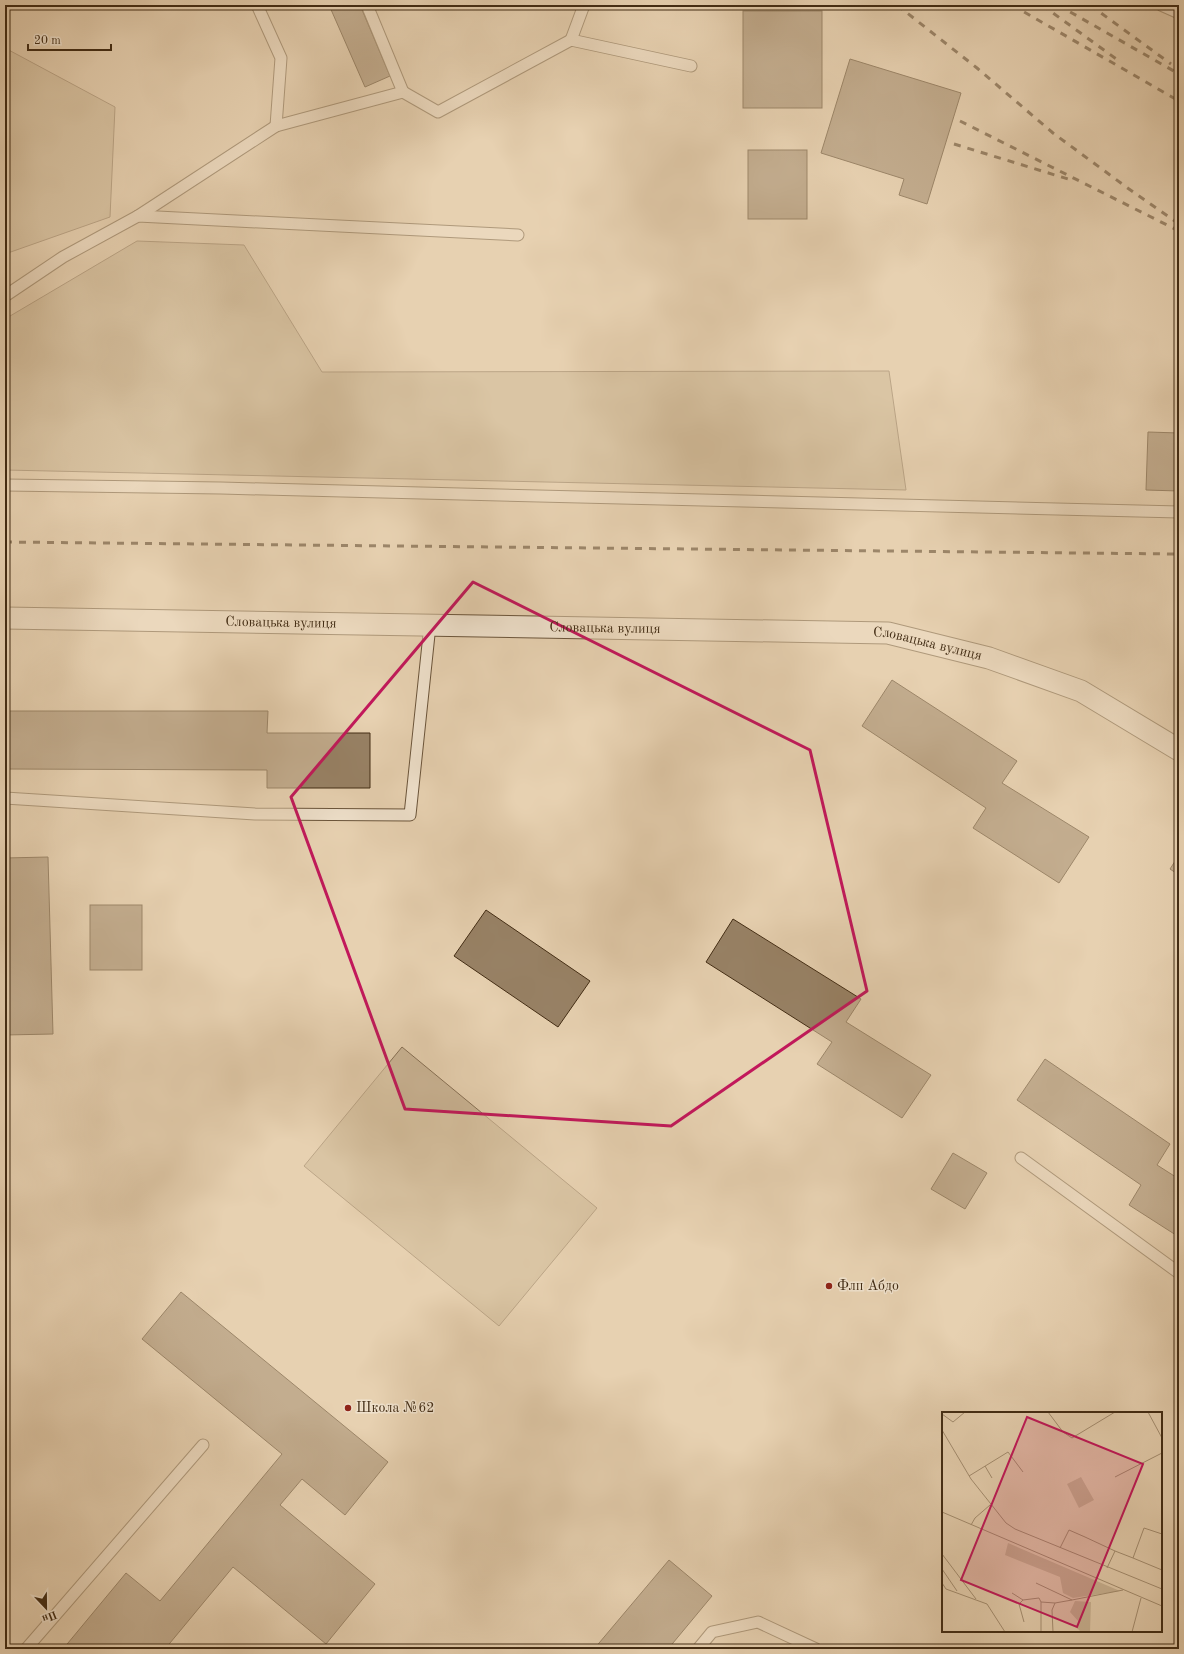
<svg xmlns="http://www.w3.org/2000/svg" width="1184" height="1654" font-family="'Old Standard TT',serif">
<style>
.green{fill:#cbb596;stroke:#867055}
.building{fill:#988266;stroke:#422c14}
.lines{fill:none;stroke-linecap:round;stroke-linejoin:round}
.service-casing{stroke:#6b553b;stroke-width:13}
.minor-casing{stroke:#6b553b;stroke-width:23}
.service{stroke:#efe1cc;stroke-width:11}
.minor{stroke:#efe1cc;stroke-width:21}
.rail{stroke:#422c14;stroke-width:3;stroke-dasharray:7 7;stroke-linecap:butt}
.marked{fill:none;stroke:#c2185b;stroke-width:3;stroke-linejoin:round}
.poi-dot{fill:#8f2418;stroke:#efe1cc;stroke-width:1.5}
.labels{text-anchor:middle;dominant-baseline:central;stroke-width:3;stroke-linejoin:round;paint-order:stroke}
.street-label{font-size:14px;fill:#422c14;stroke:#efe1cc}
.poi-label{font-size:14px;fill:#422c14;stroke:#efe1cc;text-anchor:start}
.inset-road{fill:none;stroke:#a58f72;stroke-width:1}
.view{fill:#c2185b;fill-opacity:0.15;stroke:#c2185b;stroke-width:2}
.inset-edge{fill:none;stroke:#422c14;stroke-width:2}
</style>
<rect width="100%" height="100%" fill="#e7d1b1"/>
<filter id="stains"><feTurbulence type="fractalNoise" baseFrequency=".005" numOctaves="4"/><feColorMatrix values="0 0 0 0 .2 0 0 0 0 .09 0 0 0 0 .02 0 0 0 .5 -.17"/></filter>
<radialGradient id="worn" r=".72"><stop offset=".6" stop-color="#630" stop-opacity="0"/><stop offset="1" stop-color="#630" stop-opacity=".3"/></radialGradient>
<g class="green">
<polygon points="5,48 115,107 110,217 5,254"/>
<polygon points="137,241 244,245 322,372 889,371 906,490 5,470 5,319"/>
<polygon points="402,1047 597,1208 499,1326 304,1166"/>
</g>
<g class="building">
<polygon points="329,5 360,5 390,76 365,87"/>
<rect x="743" y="11" width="79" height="97"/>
<polygon points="850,59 961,93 927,204 899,195 904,179 821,153"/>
<rect x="748" y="150" width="59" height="69"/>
<polygon points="1148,432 1179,433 1179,491 1146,490"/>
<polygon points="892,680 1017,761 1002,783 1089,837 1059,883 973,828 986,808 862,726"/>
<polygon points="5,711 268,711 267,733 370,733 370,788 267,788 267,770 5,769"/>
<polygon points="1179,855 1179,875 1170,869"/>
<polygon points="48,857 53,1034 5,1035 5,858"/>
<rect x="90" y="905" width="52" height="65"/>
<polygon points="486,910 590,981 558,1027 454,956"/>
<polygon points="733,919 861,999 846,1022 931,1075 902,1118 817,1064 832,1042 706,962"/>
<polygon points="1045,1059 1170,1144 1157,1165 1179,1179 1179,1237 1129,1205 1141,1185 1017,1100"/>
<polygon points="953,1153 987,1173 965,1209 931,1189"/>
<polygon points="181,1292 388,1462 345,1515 302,1479 280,1505 375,1584 326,1644 233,1567 165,1649 63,1649 126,1573 160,1601 282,1454 142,1339"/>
<polygon points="669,1560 712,1596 668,1649 594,1649"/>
</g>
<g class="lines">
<defs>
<g id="service">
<polyline points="257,5 281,58 276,126"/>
<polyline points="367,5 403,92"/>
<polyline points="1161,5 1179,13"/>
<polyline points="571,40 584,5"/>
<polyline points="138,216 276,126 403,92 438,112 571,40 691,66"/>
<polyline points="5,296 63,257 138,216 518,235"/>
<polyline points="5,485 221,488 1179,512"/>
<polyline points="5,798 255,814 410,815 430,625"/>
<polyline points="1021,1158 1179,1273"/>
<polyline points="26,1649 203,1445"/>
<polyline points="698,1649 712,1632 758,1622 816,1649"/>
</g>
<g id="minor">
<path id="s1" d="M5 618 888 633 989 658 1081 691 1179 750"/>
</g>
</defs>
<use href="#service" class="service-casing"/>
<use href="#minor" class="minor-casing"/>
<use href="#service" class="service"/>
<use href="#minor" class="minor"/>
<g class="rail">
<polyline points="897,5 977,68 1053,133 1129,189 1179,224"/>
<polyline points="1012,5 1179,101"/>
<polyline points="1042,5 1119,61"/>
<polyline points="1058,5 1179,74"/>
<polyline points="1090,5 1171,64"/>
<polyline points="960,121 1179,231"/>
<polyline points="954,144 1068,179"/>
<polyline points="5,542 1179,554"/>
</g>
</g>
<path d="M0 0H1184V1654H0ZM473 582 810 750 867 991 671 1126 405 1109 291 797Z" fill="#e7d1b1" fill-opacity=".55" fill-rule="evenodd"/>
<path class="marked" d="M473 582 810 750 867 991 671 1126 405 1109 291 797Z"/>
<g class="poi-dot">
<circle cx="829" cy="1286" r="4"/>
<circle cx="348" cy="1408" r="4"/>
</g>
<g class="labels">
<g class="street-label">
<text stroke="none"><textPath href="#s1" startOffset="276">Словацька вулиця</textPath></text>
<text stroke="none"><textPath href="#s1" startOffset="600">Словацька вулиця</textPath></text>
<text stroke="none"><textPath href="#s1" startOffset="924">Словацька вулиця</textPath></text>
</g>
<g class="poi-label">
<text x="837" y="1286">Флп Абдо</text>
<text x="356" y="1408">Школа №62</text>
</g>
</g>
<g transform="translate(942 1412)">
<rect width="220" height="220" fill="#e7d1b1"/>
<path d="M139 65 152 88 137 96 125 72ZM66 131 178 179 131 186 121 181 118 165 63 143ZM133 189 149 190 148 220H139L135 216 137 210 128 200Z" fill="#cbb596"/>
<path class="inset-road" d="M106 0 121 20 130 26 173 0M206 0 220 26M0 2 11 10 23 0M0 18 29 67 64 111 73 117 220 177M43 54 50 66M27 64 66 40 81 60M173 65 220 41M0 100 220 194M29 113 33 106 48 93M118 136 127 118 143 125 173 139 165 156M173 139 191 146 202 116 220 122M0 142 34 187M191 146 220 158M0 157 15 179M0 171 4 177 45 192 63 220M94 171 130 188 181 178M70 181 81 188 97 186 99 190 113 191 130 188M81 188 77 192 82 210M99 190V220M111 220 110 198 113 191M190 220 199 186"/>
<path class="view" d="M85 5 201 52 135 215 19 168Z"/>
<rect width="220" height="220" class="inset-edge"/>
</g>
<rect width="1184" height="1654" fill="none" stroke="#e7d1b1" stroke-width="20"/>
<rect x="6" y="6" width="1172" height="1642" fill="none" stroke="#422c14" stroke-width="2"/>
<rect x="10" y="10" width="1164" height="1634" fill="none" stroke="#422c14"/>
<g transform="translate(46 1608) rotate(158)" stroke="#efe1cc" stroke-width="3" paint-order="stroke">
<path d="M0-3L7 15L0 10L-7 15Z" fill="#422c14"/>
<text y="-6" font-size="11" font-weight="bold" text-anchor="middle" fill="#422c14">Пн</text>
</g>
<path d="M28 44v6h83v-6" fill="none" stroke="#422c14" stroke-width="2"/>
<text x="34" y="44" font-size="12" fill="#422c14" stroke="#efe1cc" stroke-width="3" paint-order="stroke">20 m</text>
<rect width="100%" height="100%" filter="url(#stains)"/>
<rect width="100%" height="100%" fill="url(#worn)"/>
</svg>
